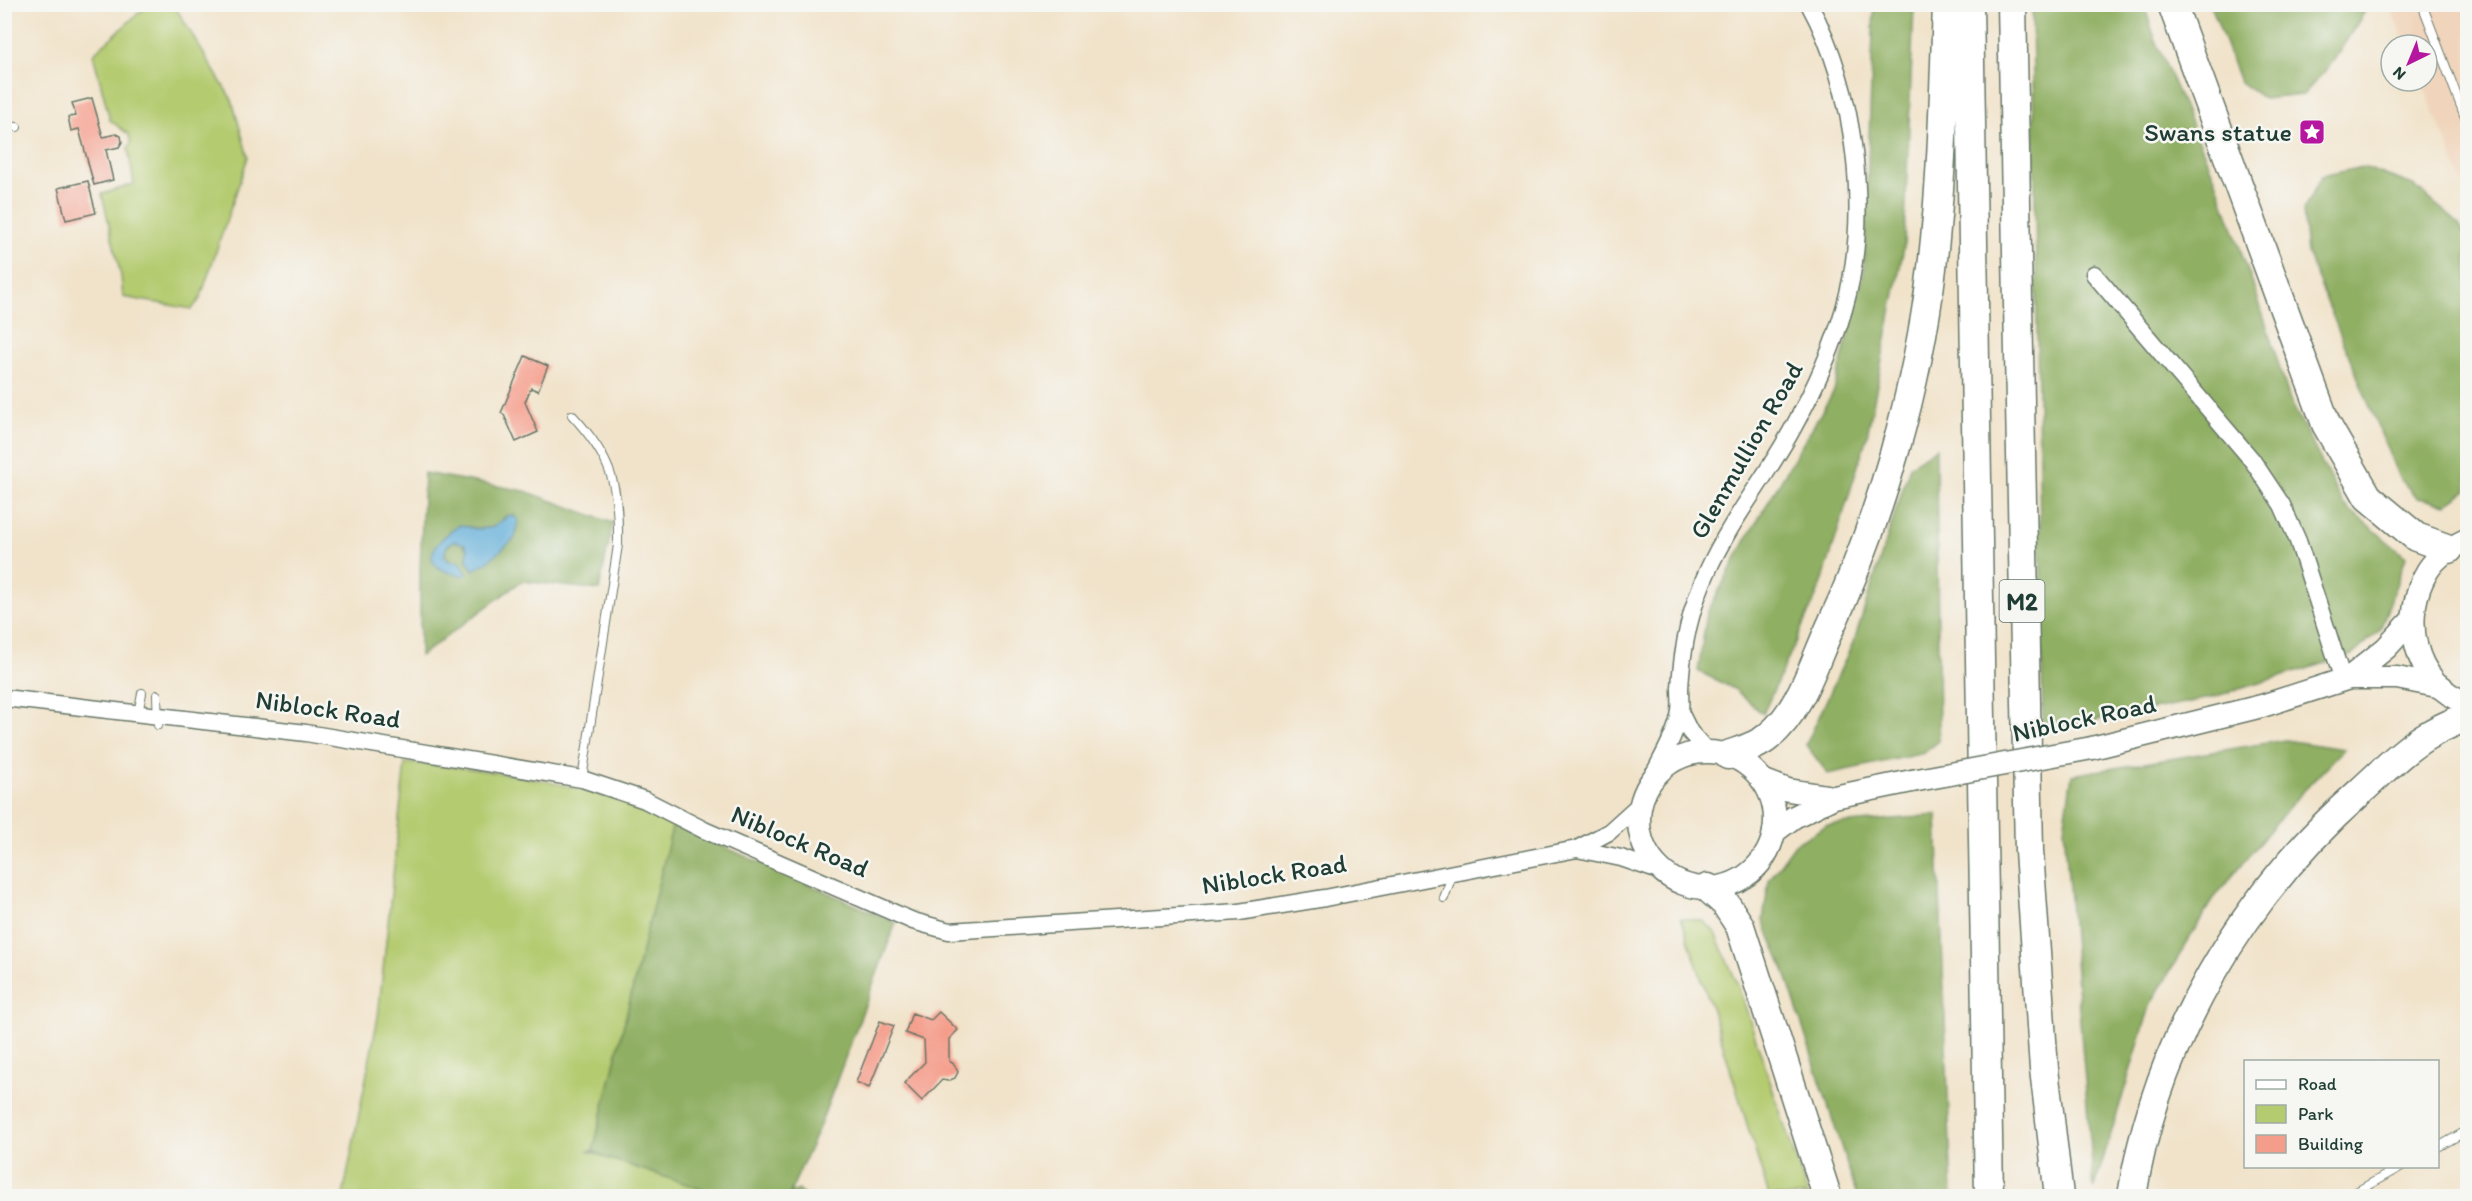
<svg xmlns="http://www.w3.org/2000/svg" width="2472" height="1201" font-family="Itim,sans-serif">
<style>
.built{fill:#f0d5bc}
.green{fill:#b4cb6f;stroke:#6a8452;stroke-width:1.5}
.forest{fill:#8faf62;stroke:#57764b;stroke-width:1.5;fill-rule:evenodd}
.water{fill:#60add9;stroke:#407586;stroke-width:1.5}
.building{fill:#f59d8b}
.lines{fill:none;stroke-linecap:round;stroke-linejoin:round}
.lane-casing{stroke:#687768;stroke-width:10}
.street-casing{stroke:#687768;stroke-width:19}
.secondary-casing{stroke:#687768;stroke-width:25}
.highway-casing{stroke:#687768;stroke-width:31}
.lane{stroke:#fff;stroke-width:8}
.street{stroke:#fff;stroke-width:16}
.secondary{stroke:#fff;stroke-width:22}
.highway{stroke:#fff;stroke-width:28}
.secondary-bridge-casing{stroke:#687768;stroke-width:25;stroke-linecap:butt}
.secondary-bridge{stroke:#fff;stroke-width:22}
.labels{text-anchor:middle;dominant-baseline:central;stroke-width:5;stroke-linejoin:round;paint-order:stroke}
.shield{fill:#f6f6f2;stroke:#60746d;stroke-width:1.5}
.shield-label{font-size:24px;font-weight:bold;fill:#1f3d34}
.poi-label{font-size:26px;fill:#1f3d34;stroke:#f6f6f2;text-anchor:end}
.street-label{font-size:26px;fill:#1f3d34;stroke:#f6f6f2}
</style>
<rect width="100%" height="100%" fill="#f6f6f2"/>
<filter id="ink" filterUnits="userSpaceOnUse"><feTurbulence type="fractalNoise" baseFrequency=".0167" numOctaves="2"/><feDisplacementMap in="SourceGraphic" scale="12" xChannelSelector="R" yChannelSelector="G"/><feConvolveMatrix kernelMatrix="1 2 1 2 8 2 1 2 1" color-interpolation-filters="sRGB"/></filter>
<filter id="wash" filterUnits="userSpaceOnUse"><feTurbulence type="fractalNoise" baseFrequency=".008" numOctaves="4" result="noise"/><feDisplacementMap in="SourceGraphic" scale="24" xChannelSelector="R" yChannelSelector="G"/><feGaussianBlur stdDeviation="1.35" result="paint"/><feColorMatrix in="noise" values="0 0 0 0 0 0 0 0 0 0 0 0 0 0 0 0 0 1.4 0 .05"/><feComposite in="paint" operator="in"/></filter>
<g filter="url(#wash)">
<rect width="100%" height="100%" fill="#f1e3ca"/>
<polygon class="built" points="2389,5 2467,5 2467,192 2421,81 2427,81 2427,45 2406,45"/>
<g class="green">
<polygon points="149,4 174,5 232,100 248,157 200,299 192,309 123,297 121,276 102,194 134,184 128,148 131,142 129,135 110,120 93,54"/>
<path d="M405 763C469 766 557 780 618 800 637 807 655 816 673 824L593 1151H587L723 1196H343L378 1017Z"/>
<polygon points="1681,918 1703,921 1714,931 1738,985 1808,1196 1769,1196 1715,1019"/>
</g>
<g class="forest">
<polygon points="1874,5 1914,5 1904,247 1867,436 1822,583 1763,714 1734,689 1698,671 1707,613 1747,538 1834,391 1864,271"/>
<polygon points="2032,5 2144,5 2157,45 2215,178 2257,296 2290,400 2343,504 2406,557 2380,630 2352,655 2210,698 2043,730"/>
<polygon points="2211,5 2369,5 2332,63 2303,95 2264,99 2240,82"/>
<polygon points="2363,167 2413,185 2458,223 2467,239 2467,490 2447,504 2418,498 2399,478 2307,253 2303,210 2322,176"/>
<polygon points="1936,448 1939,741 1924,753 1828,774 1806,745 1855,638 1910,466"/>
<path d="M424 473 525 491 613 523 599 590 522 581 420 656V569ZM514 515 467 560 468 550 460 541H453L444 550 449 561 455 563 432 557 460 525C476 529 496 533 505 516Z"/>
<polygon points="2285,740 2344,749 2294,801 2211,902 2151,1003 2094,1189 2064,828 2072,775"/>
<polygon points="1937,815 1952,1196 1857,1196 1785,972 1763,920 1769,880 1795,844 1827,825"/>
<polygon points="673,824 896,923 820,1125 790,1193 799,1190 804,1196 723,1196 607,1158 593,1151"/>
</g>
<path class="water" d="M510 515 518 519 515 538 487 562 473 570 467 560 468 550 465 544 453 541 447 545 444 556 449 561 460 562 467 574 464 576C416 568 429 545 460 525L476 529 491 528Z"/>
<g id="blocks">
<g class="building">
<polygon points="92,98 103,137 116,134 121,136 122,142 119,147 106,150 113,180 94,185 79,129 71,131 68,117 76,116 72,103"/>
<polygon points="88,181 96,213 66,220 58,188"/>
<polygon points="525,356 548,366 538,391 531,388 525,402 538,432 516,442 504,415 501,413"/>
<polygon points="939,1012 958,1030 949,1039 949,1061 954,1064 958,1072 955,1078 948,1081 942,1080 922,1101 904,1083 925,1062 924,1040 905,1033 912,1013 931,1020"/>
<polygon points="880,1021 894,1026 869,1088 856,1082"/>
</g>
</g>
</g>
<g filter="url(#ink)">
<use href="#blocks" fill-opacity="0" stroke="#687768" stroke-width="1.5"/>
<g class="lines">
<defs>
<g id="lane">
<polyline points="2422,4 2468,125"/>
<polyline points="4,126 17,127"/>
<path d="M572 415C613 459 619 487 618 545L582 779"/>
<polyline points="157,695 158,725"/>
<polyline points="138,714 142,693"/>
<polyline points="1444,898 1453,873"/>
<polyline points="2438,1147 2468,1130"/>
<polyline points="2349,1196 2402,1166"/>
</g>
<g id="street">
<polyline points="2094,274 2252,460 2282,505 2298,541 2343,680"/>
<polyline points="4,698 306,733 582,779 645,800 704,830 913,921 949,931 1239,912 1325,898 1577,849 1609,832 1640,804"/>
<polyline points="1680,712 1690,732 1707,751"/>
<path d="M1650 782C1660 760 1677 734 1680 711 1681 704 1680 696 1680 688 1682 648 1691 606 1708 570 1731 519 1768 475 1794 426 1815 388 1832 350 1844 309 1871 216 1856 90 1809 4"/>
<polyline points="1577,849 1621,858 1662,872"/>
</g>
<g id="secondary">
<path d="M2468 539C2453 546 2437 556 2428 570 2400 615 2412 685 2468 703"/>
<polyline points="2349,678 2386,648 2412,620"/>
<polyline points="2092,748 2262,706 2349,678 2397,678 2442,687"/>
<circle cx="1707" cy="820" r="68"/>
<polyline points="1762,780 1788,790 1834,797"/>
<polyline points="1774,832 1794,817 1834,797 1912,781"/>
</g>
<g id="highway">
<polyline points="1969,4 1989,1196"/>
<polyline points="2012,4 2029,851 2044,1069 2059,1196"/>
<polyline points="2172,4 2326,424 2368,497 2416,537 2449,549"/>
<path d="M1728 755C1742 750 1758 746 1769 736 1800 711 1813 665 1829 630 1880 521 1918 387 1932 268 1942 180 1944 92 1947 4"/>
<polyline points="1708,888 1725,903 1740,926 1827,1196"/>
<path d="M2132 1196C2156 1041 2243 895 2360 792 2382 772 2405 748 2430 734 2442 727 2455 722 2468 716"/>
</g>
</defs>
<use href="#lane" class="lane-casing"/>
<use href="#street" class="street-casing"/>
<use href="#secondary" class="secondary-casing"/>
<use href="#highway" class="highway-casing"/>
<use href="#lane" class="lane"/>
<use href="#street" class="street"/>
<use href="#secondary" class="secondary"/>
<use href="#highway" class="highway"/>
<defs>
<polyline id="secondary-bridge" points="1912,781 2092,748"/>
</defs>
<use href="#secondary-bridge" class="secondary-bridge-casing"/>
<use href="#secondary-bridge" class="secondary-bridge"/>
</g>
</g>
<defs>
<symbol id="sight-square" viewBox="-11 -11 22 22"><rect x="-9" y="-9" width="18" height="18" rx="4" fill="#b5179e" stroke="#f6f6f2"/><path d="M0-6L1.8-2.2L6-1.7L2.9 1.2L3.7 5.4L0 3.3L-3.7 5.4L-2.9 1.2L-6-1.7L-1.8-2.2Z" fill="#fff"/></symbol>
</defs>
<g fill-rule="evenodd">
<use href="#sight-square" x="2297" y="117" width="30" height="30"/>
</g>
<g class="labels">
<rect class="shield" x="1999.5" y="580" width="45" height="42" rx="4.5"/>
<g class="shield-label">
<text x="2022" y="601">M2</text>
</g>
<g class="poi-label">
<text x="2292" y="132">Swans statue</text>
</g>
<g class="street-label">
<text transform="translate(1746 450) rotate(-60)">Glenmullion Road</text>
<text transform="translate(328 709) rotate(8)">Niblock Road</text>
<text transform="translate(2084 718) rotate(-12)">Niblock Road</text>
<text transform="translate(800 841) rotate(23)">Niblock Road</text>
<text transform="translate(1274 874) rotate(-9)">Niblock Road</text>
</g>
</g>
<rect width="2472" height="1201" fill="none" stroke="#f6f6f2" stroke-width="24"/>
<rect x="2244" y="1060" width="195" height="108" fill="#f6f6f2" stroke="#a0aca6" stroke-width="1.5"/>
<rect x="2256" y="1080" width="30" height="9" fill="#ffffff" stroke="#a0aca6" stroke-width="1.5"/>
<text x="2298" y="1090" font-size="18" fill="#1f3d34">Road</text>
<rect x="2256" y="1105" width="30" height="18" fill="#b4cb6f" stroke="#a0aca6" stroke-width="1.5"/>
<text x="2298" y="1120" font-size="18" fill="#1f3d34">Park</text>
<rect x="2256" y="1135" width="30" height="18" fill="#f59d8b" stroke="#a0aca6" stroke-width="1.5"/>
<text x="2298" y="1150" font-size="18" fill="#1f3d34">Building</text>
<g transform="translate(2409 63) rotate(223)"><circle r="28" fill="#f6f6f2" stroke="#a0aca6" stroke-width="1.5"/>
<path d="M0-4.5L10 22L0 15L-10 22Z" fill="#b5179e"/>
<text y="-9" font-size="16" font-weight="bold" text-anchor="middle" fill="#1f3d34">N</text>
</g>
</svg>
